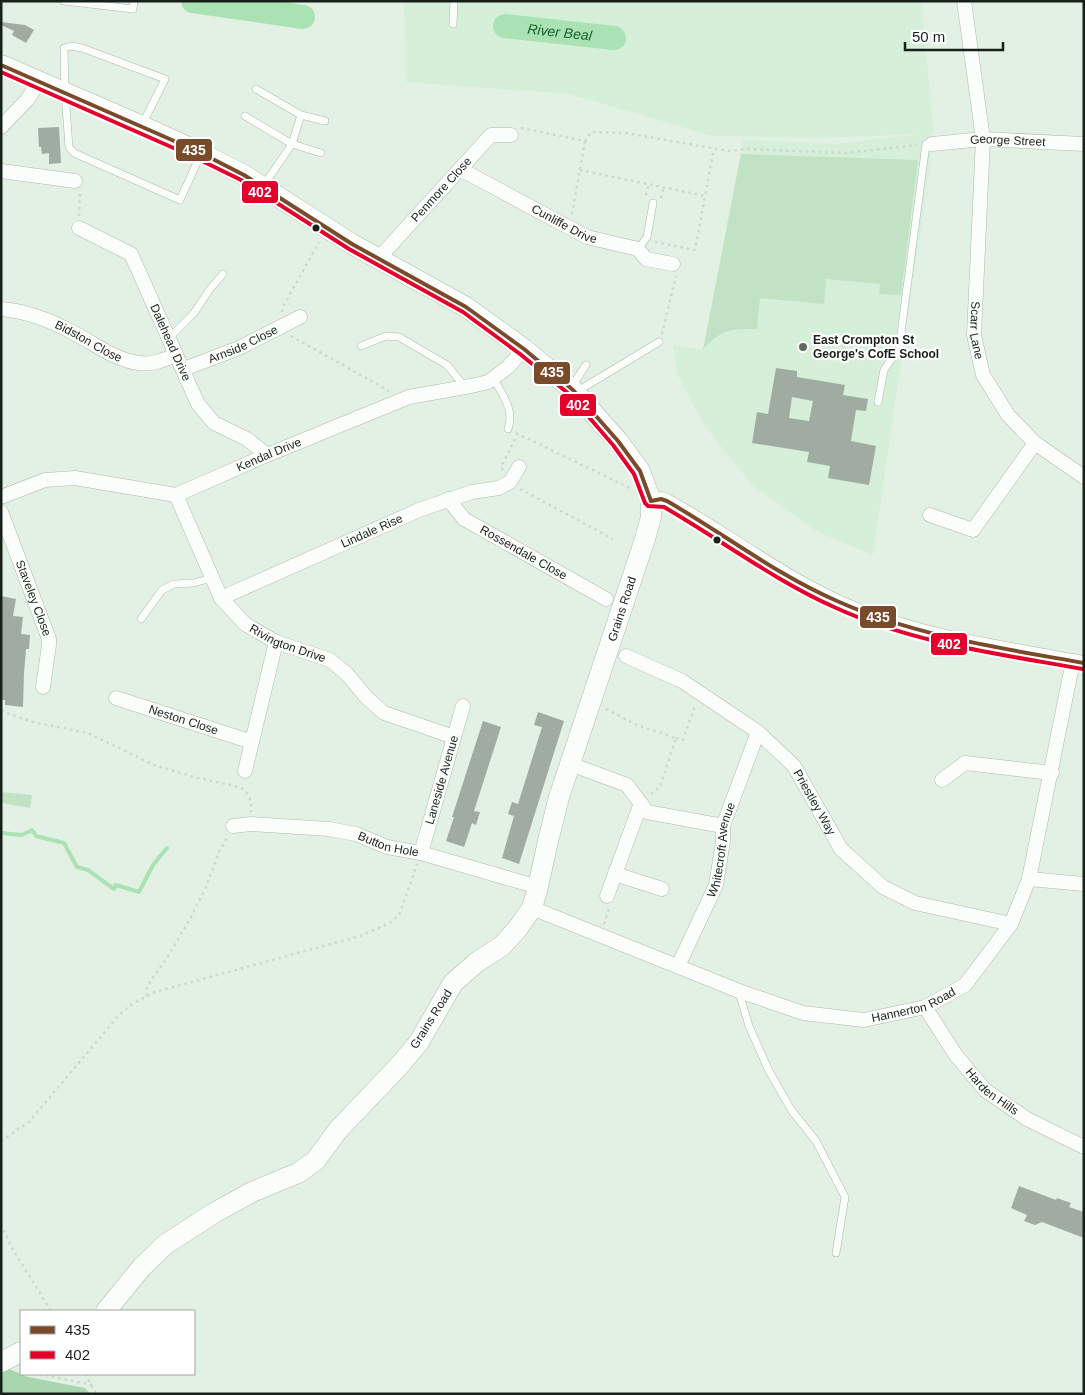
<svg xmlns="http://www.w3.org/2000/svg" width="1085" height="1395" font-family="Arial,sans-serif">
<style>
.built{fill:#d6efd9}
.green{fill:#c2e2c6}
.forest{fill:#a8d6af}
.lines{fill:none;stroke-linecap:round;stroke-linejoin:round}
.stream{stroke:#abe2b4;stroke-width:4}
.river{stroke:#abe2b4;stroke-width:24}
.building{fill:#a0aca1;fill-rule:evenodd}
.lane-casing{stroke:#adb9af;stroke-width:8}
.street-casing{stroke:#adb9af;stroke-width:15}
.secondary-casing{stroke:#adb9af;stroke-width:21}
.path{stroke:#d1d5d1;stroke-width:2.5;stroke-dasharray:2.5 4;stroke-linecap:butt}
.lane{stroke:#fbfdfb;stroke-width:7}
.street{stroke:#fbfdfb;stroke-width:14}
.secondary{stroke:#fbfdfb;stroke-width:20}
.bus-1-casing{stroke:#fff;stroke-width:8}
.bus-2-casing{stroke:#fff;stroke-width:8}
.bus-1{stroke:#7a4b2a;stroke-width:4}
.bus-2{stroke:#e4002b;stroke-width:4}
.bus-dot{fill:#172119;stroke:#fff;stroke-width:2}
.poi-dot{fill:#5e6a60;stroke:#fff;stroke-width:2}
.labels{text-anchor:middle;dominant-baseline:central;stroke-width:4.5;stroke-linejoin:round;paint-order:stroke}
.street-label{font-size:12px;fill:#172119;stroke:#fff}
.poi-label{font-size:12px;font-weight:bold;fill:#172119;stroke:#fff;text-anchor:start}
.water-label{font-size:14px;font-style:italic;fill:#15622b;stroke:#fff}
.line-badge{stroke:#fff;stroke-width:2}
.badge-label{font-size:14px;text-anchor:middle;font-weight:bold;fill:#fff}
</style>
<rect width="100%" height="100%" fill="#e2f1e4"/>
<polygon class="built" points="404,1 921,1 934,134 931,134 932,149 873,555 818,532 752,485 704,425 677,374 673,344 703,350 743,140 837,144 922,134 822,138 713,136 569,94 406,82"/>
<g class="green">
<path d="M741 154 918 160 901 295 879 294 880 284 826 279 824 304 760 298 757 329C730 329 721 329 703 350Z"/>
<polygon points="1,792 32,795 30,808 1,803"/>
</g>
<polygon class="forest" points="9,1369 28,1377 85,1388 90,1394 1,1394 1,1373"/>
<g class="lines">
<polyline class="stream" points="1,833 22,835 32,830 36,836 64,843 77,867 88,870 114,889 116,885 139,892 153,865 167,848"/>
<g class="river">
<polyline points="193,1 303,17"/>
<path id="s1" d="M505 26 614 38"/>
</g>
</g>
<g class="building">
<polygon points="1,22 25,25 34,30 26,43 12,35 14,31 1,25"/>
<polygon points="59,127 61,163 49,164 49,153 42,154 41,147 39,147 38,128"/>
<path d="M776 368 797 371V377L845 385 843 395 868 399 866 411 856 410 851 441 876 446 869 485 828 478 830 466 807 462 809 452 752 443 757 412 768 414ZM792 397 813 401 809 421 789 418Z"/>
<polygon points="1,596 16,599 13,616 23,617 21,634 30,635 29,649 26,649 24,673 23,707 5,705 5,700 1,700"/>
<polygon points="538,712 564,721 519,864 502,858 514,816 508,814 512,802 518,804 542,727 534,725"/>
<polygon points="483,721 501,727 474,811 480,812 476,825 472,823 464,847 446,841 454,817 452,817"/>
<polygon points="1019,1186 1056,1200 1057,1198 1071,1203 1069,1207 1084,1212 1084,1238 1042,1222 1035,1225 1024,1221 1027,1215 1011,1208"/>
</g>
<g class="lines">
<defs>
<g id="lane">
<polyline points="64,1 133,9 134,1"/>
<polyline points="453,24 454,1"/>
<polyline points="256,89 301,115 325,121"/>
<polyline points="245,116 292,144 321,153"/>
<polyline points="143,123 165,79 82,48 71,46 64,48 65,93 69,147 74,153 180,200 200,156"/>
<polyline points="264,185 292,144 301,115"/>
<polyline points="638,249 647,237 653,203"/>
<polyline points="169,338 194,313 210,289 223,274"/>
<polyline points="361,346 386,336 399,337 447,365 465,387"/>
<path d="M493 378C502 394 515 410 508 429"/>
<polyline points="572,386 586,365"/>
<polyline points="576,392 659,342"/>
<polyline points="878,402 884,370 899,348 926,144 932,144"/>
<polyline points="141,619 162,590 174,584 194,583 212,578"/>
<polyline points="739,992 749,1026 769,1071 792,1111 816,1141 845,1197 836,1253"/>
</g>
<g id="street">
<path id="s2" d="M964 1 983 139 974 335 983 375 1008 415 1035 443 1084 477"/>
<polyline points="1,127 27,100 39,82"/>
<path id="s3" d="M932 144 983 139 1084 144"/>
<path id="s4" d="M460 169 587 237 638 249 646 259 673 264"/>
<polyline points="1,171 75,181"/>
<path id="s5" d="M79 228 131 254 198 404 214 423 247 439 267 455"/>
<path id="s6" d="M378 259 491 135H511"/>
<path id="s7" d="M1 309C26 311 52 321 74 333 95 344 115 360 139 363 152 365 164 360 176 355"/>
<path id="s8" d="M184 369 239 348 300 317"/>
<path id="s9" d="M176 495 221 598 245 624 276 642 330 660 347 674 367 698 384 713 454 737"/>
<path id="s10" d="M1 497 45 480 75 478 176 495 267 455 409 397 471 386 488 382 508 367 524 349"/>
<path id="s11" d="M448 499 464 519 606 599"/>
<path d="M651 501 661 499 667 501C732 537 791 585 862 612 932 639 1010 649 1084 663"/>
<path id="s12" d="M1 512 49 639V645L43 687"/>
<polyline points="930,515 973,530 1035,443"/>
<path id="s13" d="M221 598 419 510 472 492 499 488 510 482 519 467"/>
<path id="s14" d="M626 656 682 681 758 732 794 766 841 849 883 887 915 903 1011 924"/>
<path id="s15" d="M116 698 252 742"/>
<polyline points="581,768 627,785 647,812 723,826"/>
<polyline points="245,771 276,642"/>
<polyline points="942,780 965,763 1052,773"/>
<polyline points="641,803 615,874 662,889"/>
<path id="s16" d="M233 826 251 824 329 829 356 834 387 847 421 853 538 887"/>
<path id="s17" d="M421 853 463 706"/>
<polyline points="1029,879 1084,884"/>
<polyline points="607,896 615,874"/>
<path id="s18" d="M532 908 739 991 803 1013 864 1020 925 1007 965 985 1011 924 1029 879 1073 661"/>
<path id="s19" d="M678 966 716 885 723 841V826L758 732"/>
<path id="s20" d="M925 1007 955 1054 985 1090 1027 1119 1084 1147"/>
</g>
<g id="secondary">
<polyline points="1,65 142,126 197,151 244,175 352,244 466,307 524,349 573,390 618,441 640,471 651,501 651,517 645,539 559,797 548,841 538,887 532,908 518,928 502,946 477,962 453,983 419,1042 399,1066 338,1130 315,1161 298,1173 252,1192 214,1213 166,1244 142,1267 106,1311"/>
<polyline points="1,1362 21,1352"/>
</g>
</defs>
<use href="#lane" class="lane-casing"/>
<use href="#street" class="street-casing"/>
<use href="#secondary" class="secondary-casing"/>
<g class="path">
<polyline points="521,128 585,141 591,132 626,133 729,151 746,149 847,153 917,145"/>
<polyline points="580,170 705,196 714,149"/>
<polyline points="646,195 649,184"/>
<polyline points="661,198 664,187"/>
<polyline points="572,214 585,141"/>
<polyline points="79,216 80,191"/>
<polyline points="655,242 695,250 705,196"/>
<polyline points="282,312 284,305 319,242"/>
<polyline points="662,334 676,276"/>
<polyline points="291,336 389,391"/>
<polyline points="516,433 630,488"/>
<polyline points="503,470 501,467 517,435"/>
<polyline points="520,489 613,539"/>
<polyline points="606,709 637,725 676,738 660,787 651,794"/>
<path d="M1 711 33 722 88 733 154 765 194 777 240 787C249 793 252 801 251 812"/>
<polyline points="676,738 683,740 695,706"/>
<polyline points="604,924 609,908"/>
<polyline points="147,996 147,986 167,958 191,917 205,889 219,852 228,836"/>
<polyline points="1,1141 29,1122 119,1015 132,1004 155,992 360,936 390,923 399,915 417,864"/>
<polyline points="1,1224 12,1248 51,1311"/>
<polyline points="39,1374 92,1385"/>
<polyline points="85,1374 96,1394"/>
</g>
<use href="#lane" class="lane"/>
<use href="#street" class="street"/>
<use href="#secondary" class="secondary"/>
<defs>
<path id="bus-1" d="M1 65 197 151 244 175 352 244 466 307 524 349 573 390 618 441 640 471 651 501 661 499 667 501C724 534 777 575 837 601 915 636 1000 648 1084 663"/>
<path id="bus-2" d="M1 72 194 157 241 180 349 249 463 312 520 354 569 394 613 445 634 474 645 503 648 506 664 507C721 540 774 580 834 607 912 643 999 654 1083 669"/>
</defs>
<use href="#bus-1" class="bus-1-casing"/>
<use href="#bus-2" class="bus-2-casing"/>
<use href="#bus-1" class="bus-1"/>
<use href="#bus-2" class="bus-2"/>
</g>
<g class="bus-dot">
<circle cx="316" cy="228" r="4.5"/>
<circle cx="717" cy="540" r="4.5"/>
</g>
<circle class="poi-dot" cx="803" cy="347" r="5"/>
<g class="labels">
<g class="street-label">
<text stroke="none"><textPath href="#s3" startOffset="76">George Street</textPath></text>
<text stroke="none"><textPath href="#s6" startOffset="94">Penmore Close</textPath></text>
<text stroke="none"><textPath href="#s4" startOffset="118">Cunliffe Drive</textPath></text>
<text stroke="none"><textPath href="#s2" startOffset="331">Scarr Lane</textPath></text>
<text stroke="none"><textPath href="#s7" startOffset="94">Bidston Close</textPath></text>
<text stroke="none"><textPath href="#s5" startOffset="155">Dalehead Drive</textPath></text>
<text stroke="none"><textPath href="#s8" startOffset="64">Arnside Close</textPath></text>
<text stroke="none"><textPath href="#s10" startOffset="281">Kendal Drive</textPath></text>
<text stroke="none"><textPath href="#s13" startOffset="165">Lindale Rise</textPath></text>
<text stroke="none"><textPath href="#s11" startOffset="94">Rossendale Close</textPath></text>
<text stroke="none"><textPath href="#s12" startOffset="92">Staveley Close</textPath></text>
<text transform="translate(622 609) rotate(-72)">Grains Road</text>
<text stroke="none"><textPath href="#s9" startOffset="195">Rivington Drive</textPath></text>
<text stroke="none"><textPath href="#s15" startOffset="71">Neston Close</textPath></text>
<text stroke="none"><textPath href="#s17" startOffset="76">Laneside Avenue</textPath></text>
<text stroke="none"><textPath href="#s14" startOffset="244">Priestley Way</textPath></text>
<text stroke="none"><textPath href="#s16" startOffset="158">Button Hole</textPath></text>
<text stroke="none"><textPath href="#s19" startOffset="125">Whitecroft Avenue</textPath></text>
<text stroke="none"><textPath href="#s18" startOffset="404">Hannerton Road</textPath></text>
<text transform="translate(431 1019) rotate(-58)">Grains Road</text>
<text stroke="none"><textPath href="#s20" startOffset="109">Harden Hills</textPath></text>
</g>
<g class="poi-label">
<text x="813" y="340">East Crompton St<tspan x="813" dy="14">George's CofE School</tspan></text>
</g>
<g class="water-label">
<text stroke="none"><textPath href="#s1" startOffset="55">River Beal</textPath></text>
</g>
</g>
<g class="line-badge">
<rect x="175" y="138" width="38" height="24" rx="5" fill="#7a4b2a"/>
<rect x="241" y="180" width="38" height="24" rx="5" fill="#e4002b"/>
<rect x="533" y="361" width="38" height="24" rx="5" fill="#7a4b2a"/>
<rect x="559" y="393" width="38" height="24" rx="5" fill="#e4002b"/>
<rect x="859" y="605" width="38" height="24" rx="5" fill="#7a4b2a"/>
<rect x="930" y="632" width="38" height="24" rx="5" fill="#e4002b"/>
</g>
<g class="badge-label">
<text x="194" y="155">435</text>
<text x="260" y="197">402</text>
<text x="552" y="377">435</text>
<text x="578" y="410">402</text>
<text x="878" y="622">435</text>
<text x="949" y="649">402</text>
</g>
<rect width="1085" height="1395" fill="none" stroke="#172119" stroke-width="5"/>
<rect x="20" y="1310" width="175" height="65" fill="#ffffff" stroke="#a2a6a3"/>
<rect x="30" y="1326" width="25" height="8" fill="#7a4b2a" stroke="#a2a6a3"/>
<text x="65" y="1335" font-size="15" fill="#172119">435</text>
<rect x="30" y="1351" width="25" height="8" fill="#e4002b" stroke="#a2a6a3"/>
<text x="65" y="1360" font-size="15" fill="#172119">402</text>
<path d="M905 42v8h98v-8" fill="none" stroke="#172119" stroke-width="2.5"/>
<text x="912" y="42" font-size="15" fill="#172119" stroke="#ffffff" stroke-width="4" paint-order="stroke">50 m</text>
</svg>
